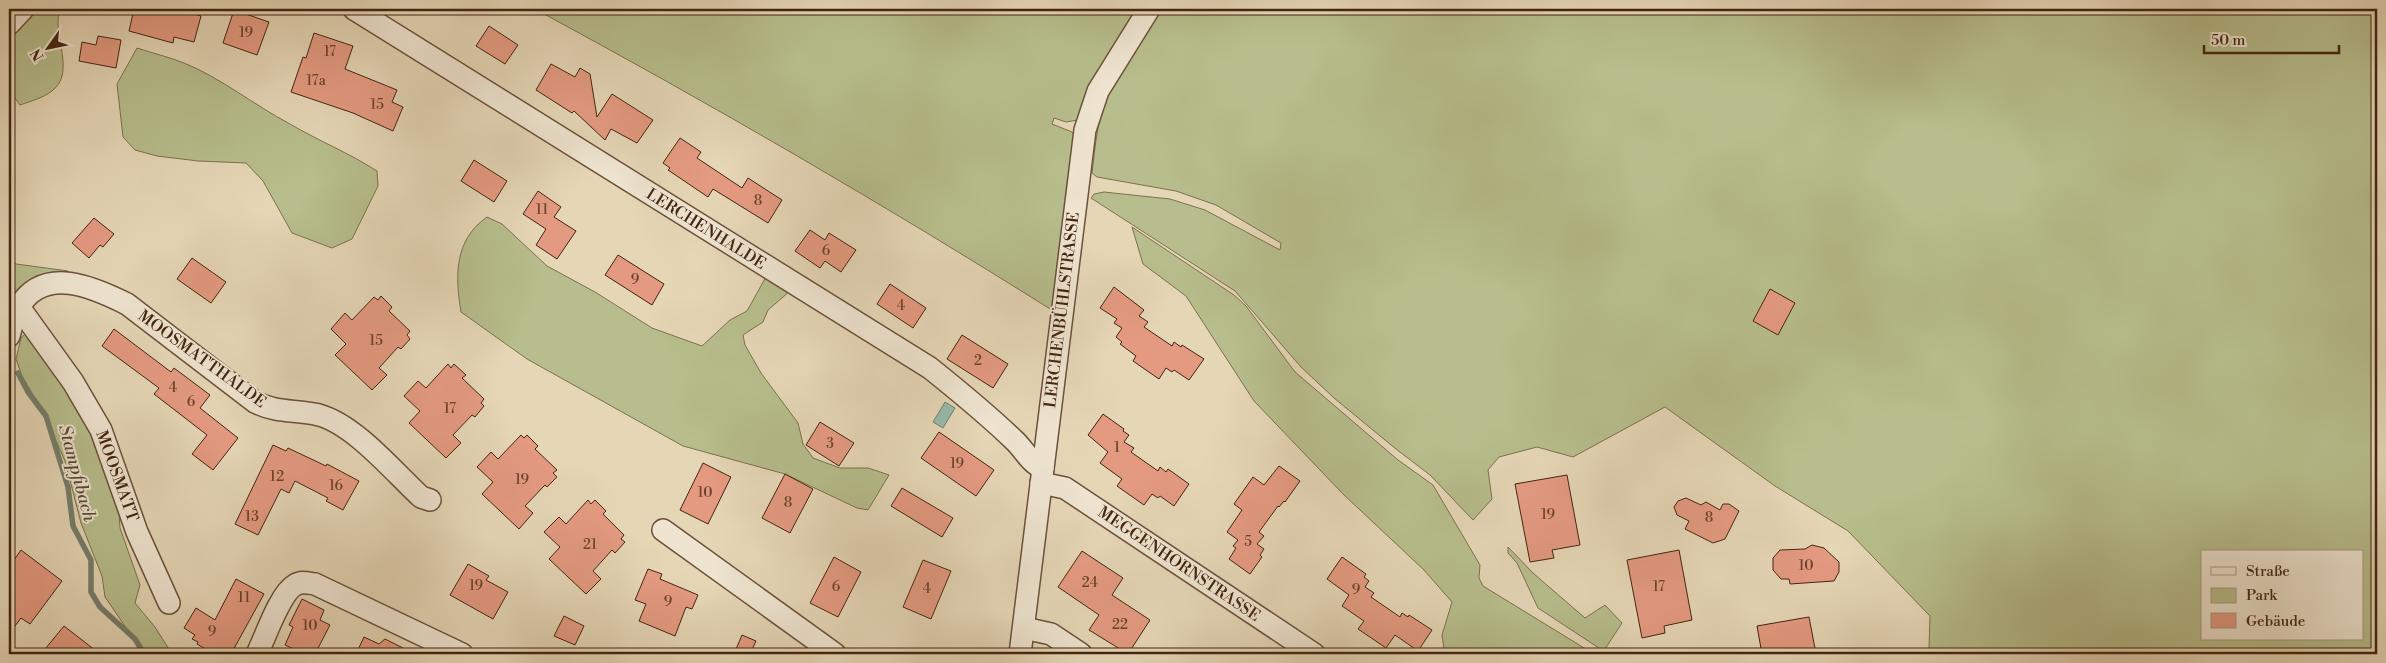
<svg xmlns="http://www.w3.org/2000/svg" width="2386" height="663" font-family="'Libre Bodoni',serif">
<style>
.green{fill:#b7bd8c;stroke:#7d714e;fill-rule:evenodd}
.water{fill:#97baa9;stroke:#757e6c}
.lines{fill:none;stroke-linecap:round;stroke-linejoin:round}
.stream{stroke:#757e6c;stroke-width:5.5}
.building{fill:#e49a81;stroke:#432511}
.street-casing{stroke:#6c513a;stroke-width:24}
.street{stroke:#eee4d0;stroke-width:21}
.labels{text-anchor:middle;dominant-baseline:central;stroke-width:4;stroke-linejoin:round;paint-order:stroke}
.number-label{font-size:14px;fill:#6b422d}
.street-label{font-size:16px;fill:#432511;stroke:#eee4d0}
.water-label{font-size:18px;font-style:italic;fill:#584a37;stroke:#eee4d0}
</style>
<rect width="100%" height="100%" fill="#e5d6b6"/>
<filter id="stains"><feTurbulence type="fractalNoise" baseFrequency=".004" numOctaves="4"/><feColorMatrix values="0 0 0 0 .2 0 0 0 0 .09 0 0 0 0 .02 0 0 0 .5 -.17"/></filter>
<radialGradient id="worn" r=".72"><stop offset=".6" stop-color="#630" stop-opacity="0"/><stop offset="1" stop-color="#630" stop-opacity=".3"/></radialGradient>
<g class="green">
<path d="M27 9H60C51 34 77 72 52 91 43 98 31 101 20 105L9 90V32Z"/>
<path d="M535 9H1138C1115 45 1089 78 1078 120L1066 122 1054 118 1052 124 1072 132 1075 136 1055 312C885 205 711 104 535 9Z"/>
<path d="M1159 9H2377V654H1922L1929 649 1930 616 1848 531 1775 486 1665 407 1573 457 1537 447 1499 457 1488 470 1492 499 1473 520 1430 475 1396 449 1334 398 1301 367 1235 291 1091 198 1094 194 1104 192 1170 199 1205 210 1280 250 1281 243 1216 205 1176 191 1097 177 1092 173C1096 138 1099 104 1118 73 1131 51 1150 34 1159 9ZM2202 552H2362V639H2202Z"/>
<path d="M137 48C152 53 169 57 184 63 221 78 254 105 290 124 319 141 349 153 377 171L378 186 352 239 332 248 292 233 263 181 246 163 198 161 157 156 135 150 123 137 117 84Z"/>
<path d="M487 217 502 224 547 266 595 292 652 328 702 346 730 320 747 311 767 275 790 291 768 310 763 322 743 335 745 345 761 373 798 423 803 444 813 458 840 468H868L889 475 868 510 857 508 785 474 683 446 527 359 461 312C455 276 454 240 487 217Z"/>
<polygon points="1132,227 1234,295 1246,306 1295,372 1398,460 1433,485 1480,565 1479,578 1483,586 1594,654 1463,654 1463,649 1444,649 1442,635 1452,602 1424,570 1343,494 1254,401 1186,296 1143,264"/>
<path d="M9 263 68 271 69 275C45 273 18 278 9 303Z"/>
<polygon points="28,331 95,430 118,495 120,528 140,585 135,603 155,627 172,654 144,654 105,597 102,576 81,523 65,461 43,412 22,376 16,359 21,338"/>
<polygon points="1508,547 1533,573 1585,618 1605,605 1622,623 1605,649 1602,650 1538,608 1517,563 1508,553"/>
</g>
<polygon class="water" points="945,402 955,408 943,428 933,422"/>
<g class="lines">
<polyline class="stream" points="18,373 28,392 46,416 68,487 73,526 91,560 91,592 100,607 135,639 144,654"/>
</g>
<g class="building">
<polygon points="134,9 156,9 169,12 169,9 175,9 201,16 194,42 174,37 173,43 129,31"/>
<polygon points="234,10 269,22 257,55 223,43"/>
<polygon points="489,26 518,45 505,64 476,46"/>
<polygon points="314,33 353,46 345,69 397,90 392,102 403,107 393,131 353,113 291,92 303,57 306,58"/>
<polygon points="98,36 121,40 116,68 79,61 82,42 96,45"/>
<polygon points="551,64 575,77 580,68 590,74 597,117 612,94 653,120 637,143 611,129 605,140 574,111 572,113 536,90"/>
<polygon points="680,138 701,152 697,158 742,188 748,178 782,200 768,223 713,189 708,197 668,170 670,168 663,163"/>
<polygon points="474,160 507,181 494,202 461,181"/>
<polygon points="538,191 561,207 554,217 576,231 557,259 536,245 546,229 523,214"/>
<polygon points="94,218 114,234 103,247 100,245 89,258 72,243"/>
<polygon points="810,230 825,240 829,233 856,250 841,272 825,261 820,268 795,251"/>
<polygon points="618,255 664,284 652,305 605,275"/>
<polygon points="192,258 226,282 211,303 177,279"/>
<polygon points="890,284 926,308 913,328 877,304"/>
<polygon points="1114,287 1144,310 1139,316 1148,322 1144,327 1172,346 1174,342 1181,347 1182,345 1204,359 1189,380 1174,370 1172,372 1166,368 1159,379 1133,361 1136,356 1120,344 1122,342 1116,337 1122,328 1114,323 1117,319 1100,308"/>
<polygon points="1770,289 1795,303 1778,335 1753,321"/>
<polygon points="381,296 392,307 389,311 410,331 407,335 410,339 401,349 398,347 379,368 387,375 372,390 335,355 346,344 331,329 345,313 352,320 374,297 378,300"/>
<polygon points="114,329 171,372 174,368 210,395 200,408 238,438 213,470 192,454 207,435 154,394 159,388 102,346"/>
<polygon points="962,335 1008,364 993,388 947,359"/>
<polygon points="448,364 451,368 454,364 466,375 462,378 484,399 481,403 484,406 475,417 472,415 453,435 461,443 446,458 409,423 420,411 404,396 418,381 426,388"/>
<polygon points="1103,414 1124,429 1123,431 1129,435 1124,442 1134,448 1131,452 1158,471 1160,467 1166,472 1168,469 1189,484 1174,506 1160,496 1158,498 1152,494 1144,505 1117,486 1122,479 1100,463 1108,452 1088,435"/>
<polygon points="820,422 854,443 839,466 806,445"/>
<polygon points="939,432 994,470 976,496 921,458"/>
<polygon points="521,435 524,438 527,435 538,446 535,449 557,470 553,473 557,477 547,487 545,485 525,506 533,513 519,529 482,494 493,482 477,467 491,452 498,459"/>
<polygon points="273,445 286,451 288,448 326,466 327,464 359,481 343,510 326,501 328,498 295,481 289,493 281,489 258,535 235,524"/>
<polygon points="703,463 731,477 708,524 680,510"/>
<polygon points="1279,466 1300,481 1285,502 1284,501 1279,507 1278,506 1259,532 1264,536 1257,544 1264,549 1260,555 1262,557 1250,574 1229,559 1236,548 1233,546 1238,540 1227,532 1242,510 1234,504 1253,477 1264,485"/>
<polygon points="785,474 813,489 790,533 762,518"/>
<polygon points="1567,475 1580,545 1552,550 1554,558 1530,562 1515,484"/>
<polygon points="902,488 953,518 942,537 891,506"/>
<polygon points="1686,498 1701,505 1706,502 1720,510 1723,504 1729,504 1739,511 1725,539 1713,543 1685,529 1689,521 1677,515 1674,507 1678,501"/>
<polygon points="588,500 591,504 595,500 606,511 603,514 624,535 621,539 625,542 615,553 612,550 593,571 601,579 586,594 549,559 560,547 544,532 559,517 566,524"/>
<polygon points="1812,545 1824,548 1839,562 1839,572 1834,581 1790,584 1789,579 1781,579 1773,570 1773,558 1780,550 1805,549"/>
<polygon points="21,550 62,581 30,624 21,618 9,634 9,567"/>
<polygon points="1679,550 1692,620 1664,626 1665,633 1642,638 1627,560"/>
<polygon points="1082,551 1123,578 1112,595 1150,620 1128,654 1089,630 1099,615 1058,587"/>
<polygon points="834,557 861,572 838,617 810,603"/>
<polygon points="1342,557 1366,574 1364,577 1369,581 1365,587 1374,593 1371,597 1400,617 1402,613 1408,617 1409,615 1432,630 1418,651 1395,635 1386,648 1358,629 1364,621 1342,606 1349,595 1327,579"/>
<polygon points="923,560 951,571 931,619 903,607"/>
<polygon points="468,564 489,576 486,580 508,592 493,619 450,595"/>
<polygon points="648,569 662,574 660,579 698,595 692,609 686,607 675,636 639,621 646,604 635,600"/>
<polygon points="236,579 264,594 231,654 214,654 197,644 198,642 192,639 195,635 184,628 196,608 215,620"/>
<polygon points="302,599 324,610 320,620 330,625 315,654 304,654 285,645 293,627 289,625"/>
<polygon points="564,616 584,626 575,645 554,636"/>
<polygon points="1809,617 1816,654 1762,654 1757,626"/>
<polygon points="64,626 100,654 41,654"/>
<polygon points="742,635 756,641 750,654 734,654"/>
<polygon points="364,637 379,644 385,639 415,654 356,654"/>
</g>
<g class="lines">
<defs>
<g id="street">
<path d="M354 9 930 368C960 392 988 415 1016 442 1024 450 1032 465 1043 468"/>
<polyline points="9,24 23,9"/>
<polyline points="19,307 73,382 101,430 137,532 169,603"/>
<path d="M9 336C12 327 13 315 19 307 44 265 93 287 127 304L255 402C279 414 295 409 319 415 355 425 393 471 421 497L430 500"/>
<polyline points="1041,483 1065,488 1314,654"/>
<polyline points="663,530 835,654"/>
<polyline points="1024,628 1051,634 1081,654"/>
<path d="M257 654C265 638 280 593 295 585 301 581 308 583 315 584L462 654"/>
<polyline points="1020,654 1085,130 1098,91 1149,9"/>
</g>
</defs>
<use href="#street" class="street-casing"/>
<use href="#street" class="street"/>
</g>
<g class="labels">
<g class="number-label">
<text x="246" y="33">19</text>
<text x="330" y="52">17</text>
<text x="316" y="81">17a</text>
<text x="377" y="105">15</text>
<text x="758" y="201">8</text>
<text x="542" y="210">11</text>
<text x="826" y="251">6</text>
<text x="635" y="280">9</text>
<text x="901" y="306">4</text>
<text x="376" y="341">15</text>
<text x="978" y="361">2</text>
<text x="173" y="388">4</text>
<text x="191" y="402">6</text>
<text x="450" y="409">17</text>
<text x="830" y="444">3</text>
<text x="1117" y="448">1</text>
<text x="957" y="464">19</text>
<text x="277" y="477">12</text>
<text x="522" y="480">19</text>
<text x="336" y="486">16</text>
<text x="705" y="493">10</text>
<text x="788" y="503">8</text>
<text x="1548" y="515">19</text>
<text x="252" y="517">13</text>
<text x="1709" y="518">8</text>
<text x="1248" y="542">5</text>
<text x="590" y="545">21</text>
<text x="1806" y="566">10</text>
<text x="1090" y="583">24</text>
<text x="476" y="586">19</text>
<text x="836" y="587">6</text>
<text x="1659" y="587">17</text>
<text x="927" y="589">4</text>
<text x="1356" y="590">9</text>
<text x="244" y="598">11</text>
<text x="668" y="602">9</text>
<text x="1120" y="625">22</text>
<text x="310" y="626">10</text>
<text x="212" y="632">9</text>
</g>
<g class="street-label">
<text transform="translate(706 229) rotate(32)">LERCHENHALDE</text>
<text transform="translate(1062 310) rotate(-83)">LERCHENBÜHLSTRASSE</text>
<text transform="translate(202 359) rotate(36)">MOOSMATTHALDE</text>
<text transform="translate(117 476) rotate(70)">MOOSMATT</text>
<text transform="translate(1179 564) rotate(34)">MEGGENHORNSTRASSE</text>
</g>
<g class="water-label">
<text transform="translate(77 473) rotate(75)">Stampfibach</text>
</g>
</g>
<rect width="2386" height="663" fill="none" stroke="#e5d6b6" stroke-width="30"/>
<rect x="10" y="10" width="2366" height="643" fill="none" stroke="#432511" stroke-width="2.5"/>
<rect x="15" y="15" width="2356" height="633" fill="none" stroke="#432511"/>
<rect x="2201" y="550" width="162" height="90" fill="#eee4d0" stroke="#aa9884"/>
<rect x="2211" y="567" width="25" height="8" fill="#eee4d0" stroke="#aa9884"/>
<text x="2246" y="576" font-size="15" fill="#432511">Straße</text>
<rect x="2211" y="588" width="25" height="15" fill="#b7bd8c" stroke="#aa9884"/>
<text x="2246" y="600" font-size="15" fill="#432511">Park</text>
<rect x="2211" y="613" width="25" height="15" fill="#e49a81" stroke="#aa9884"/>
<text x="2246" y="626" font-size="15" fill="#432511">Gebäude</text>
<g transform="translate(48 48) rotate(237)" stroke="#eee4d0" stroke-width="4" paint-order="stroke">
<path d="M0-4L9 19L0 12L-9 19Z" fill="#432511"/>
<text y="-8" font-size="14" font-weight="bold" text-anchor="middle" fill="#432511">N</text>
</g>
<path d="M2204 45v8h135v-8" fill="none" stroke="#432511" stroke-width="2.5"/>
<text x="2211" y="45" font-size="15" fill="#432511" stroke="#eee4d0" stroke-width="4" paint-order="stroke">50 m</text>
<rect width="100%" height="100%" filter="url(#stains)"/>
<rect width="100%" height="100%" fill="url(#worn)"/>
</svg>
